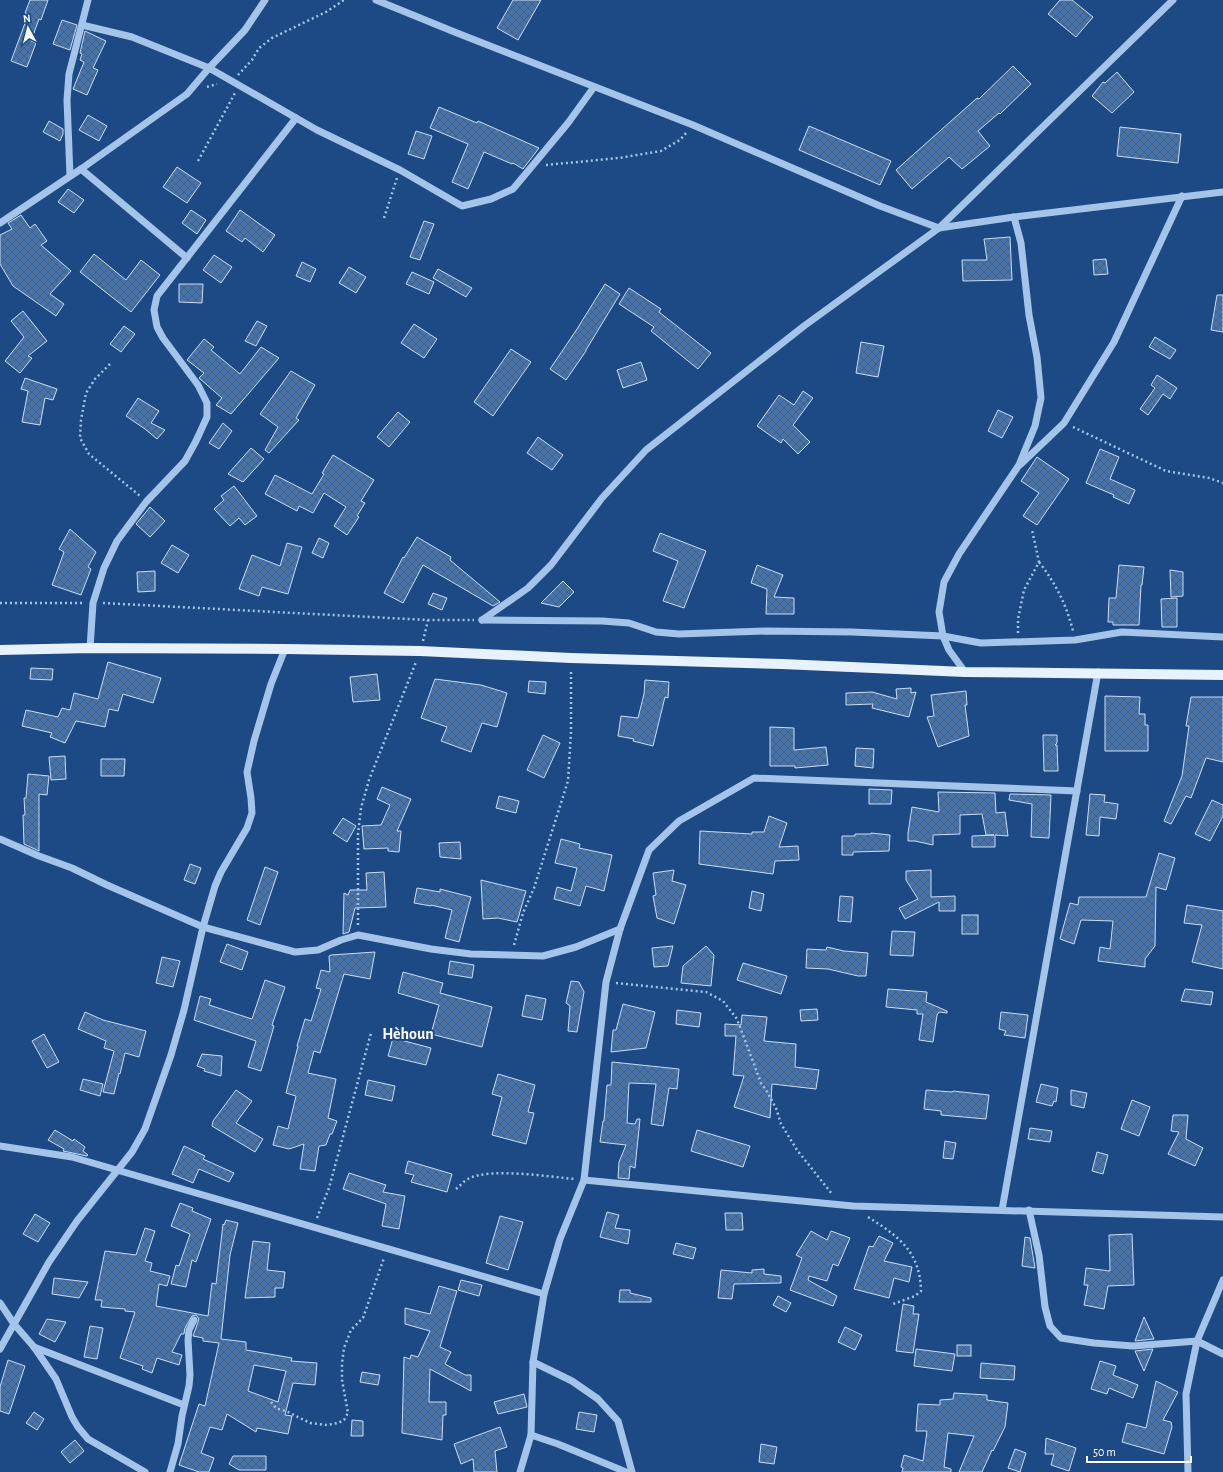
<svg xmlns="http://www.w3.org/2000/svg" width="1223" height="1472" viewBox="0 0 1223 1472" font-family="'Alegreya Sans',sans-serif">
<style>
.building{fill:url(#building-cross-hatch);stroke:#c9def8;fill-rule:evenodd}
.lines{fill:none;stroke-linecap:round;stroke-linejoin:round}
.path{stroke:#a4c4ea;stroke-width:2.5;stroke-dasharray:2 3;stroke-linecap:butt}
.minor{stroke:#a4c4ea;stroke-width:7}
.major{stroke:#e8f1fe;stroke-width:10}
.labels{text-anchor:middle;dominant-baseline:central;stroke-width:4;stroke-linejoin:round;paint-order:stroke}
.quarter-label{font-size:16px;font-weight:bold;fill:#fff;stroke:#1d4a84}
</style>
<defs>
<pattern id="building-cross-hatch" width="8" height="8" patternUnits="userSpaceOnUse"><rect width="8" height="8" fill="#4574ad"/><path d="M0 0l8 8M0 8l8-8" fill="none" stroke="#495e78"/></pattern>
</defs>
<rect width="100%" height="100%" fill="#1d4a84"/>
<g class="building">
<polygon points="30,0 48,0 41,20 39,19 31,41 36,43 27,67 11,61 28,15 25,13"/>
<polygon points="513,0 541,0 518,40 497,28"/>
<polygon points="1060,0 1072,0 1093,17 1076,37 1048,14"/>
<polygon points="62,20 77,25 70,50 53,44"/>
<polygon points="85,31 106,41 93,68 98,70 87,95 73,89 84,62 80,60 82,54 80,53"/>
<polygon points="1013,66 1031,84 1000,114 999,113 978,131 990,146 962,169 949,157 912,189 896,170 977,98 979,99"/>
<polygon points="1117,72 1134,92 1112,113 1092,96 1103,82 1105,83"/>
<polygon points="439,107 477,123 478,121 539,148 523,169 513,163 512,164 484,152 468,189 452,182 468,144 430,128"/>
<polygon points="88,115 107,126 99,141 79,130"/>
<polygon points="49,121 63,129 63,134 60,141 43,132"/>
<polygon points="809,126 891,161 880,185 799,150"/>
<polygon points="1120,127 1181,134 1178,163 1117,156"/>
<polygon points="416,131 432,136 424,159 408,154"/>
<polygon points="177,167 201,183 187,203 163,187"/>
<polygon points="68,189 84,200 74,213 58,202"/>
<polygon points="191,210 206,220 197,234 182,223"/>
<polygon points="240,210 275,235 263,252 245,238 242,242 226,231"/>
<polygon points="21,215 30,228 35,224 47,241 41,245 71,271 50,294 64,304 56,316 13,286 0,264 0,235 12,229 8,223"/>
<polygon points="424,221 434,224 420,260 410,257"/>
<polygon points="1010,237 1012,280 963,281 962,260 987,260 984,239"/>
<polygon points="94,254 126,280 141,260 160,275 131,312 80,272"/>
<polygon points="214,255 232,267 221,283 203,270"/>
<polygon points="1106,259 1108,274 1094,275 1093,260"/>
<polygon points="302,262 316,269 310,282 296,276"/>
<polygon points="349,267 366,277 356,293 339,283"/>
<polygon points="438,269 472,288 466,297 433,278"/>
<polygon points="412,272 434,282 429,294 406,284"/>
<polygon points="179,284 203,284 202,303 179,302"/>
<polygon points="605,284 620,294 586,350 586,351 566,380 550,369 577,329"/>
<polygon points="629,288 661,309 659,312 711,353 698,369 651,331 654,327 619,304"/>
<polygon points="1217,295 1223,295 1223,332 1211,330"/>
<polygon points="23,311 47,341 28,356 32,358 20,373 5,361 24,337 11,321"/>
<polygon points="257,321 267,326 256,346 245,341"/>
<polygon points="414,324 437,339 424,358 401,343"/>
<polygon points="124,326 135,334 121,352 110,344"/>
<polygon points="1155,337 1176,350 1170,359 1149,347"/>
<polygon points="204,339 214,347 211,350 240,374 261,347 279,358 231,414 216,405 222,398 199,378 204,373 187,360"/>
<polygon points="861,342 884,346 878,377 856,373"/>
<polygon points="511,349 531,362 493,416 474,402"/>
<polygon points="641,362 647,380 623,388 617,370"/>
<polygon points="291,371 315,385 296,418 299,420 269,453 265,450 278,427 260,414"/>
<polygon points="1157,375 1177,388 1170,399 1163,394 1148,415 1140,409 1155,388 1151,385"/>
<polygon points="25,378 57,389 53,400 45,398 40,425 22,422 28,391 21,389"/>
<polygon points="803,391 813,398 793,425 810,442 798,454 783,439 781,443 757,426 779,395 794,405"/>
<polygon points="138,398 159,411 151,423 165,430 157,439 145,429 126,416"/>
<polygon points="998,410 1013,417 1002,438 988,431"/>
<polygon points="398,412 410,422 389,447 377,437"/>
<polygon points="223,423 232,431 219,449 209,443"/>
<polygon points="538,437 563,455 552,470 527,453"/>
<polygon points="251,448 264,459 243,482 228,474"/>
<polygon points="1100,449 1119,457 1110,479 1135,490 1129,504 1113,497 1114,495 1086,483"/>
<polygon points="333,455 374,480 361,501 365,503 357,516 359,517 347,535 334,526 346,507 324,493 313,513 299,506 297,511 265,494 275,475 312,494 324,474 322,473"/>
<polygon points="1037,457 1069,479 1037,525 1023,516 1039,493 1021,481"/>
<polygon points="234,486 257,516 245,525 239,518 230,526 214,509 224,500 221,496"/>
<polygon points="150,507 165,521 150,537 136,524"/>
<polygon points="70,529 96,552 88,567 91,569 81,595 52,585 64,552 59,549"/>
<polygon points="660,533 706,551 684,608 663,601 678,561 653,551"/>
<polygon points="417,537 451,557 450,560 500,602 493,606 423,565 403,603 384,593 403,557 404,558"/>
<polygon points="319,538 329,543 323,558 312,553"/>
<polygon points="287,543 302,547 288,594 262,587 259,596 239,589 252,555 280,566"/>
<polygon points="172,545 189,555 178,573 161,563"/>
<polygon points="757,565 783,575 774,597 794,598 794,614 766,614 767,589 751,583"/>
<polygon points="1119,565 1144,567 1142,585 1141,585 1139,625 1113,625 1113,622 1108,622 1109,598 1116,598"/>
<polygon points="1170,570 1183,572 1183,596 1171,597"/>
<polygon points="155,571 155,591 138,592 137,572"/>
<polygon points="563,581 574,592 559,607 541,603"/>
<polygon points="433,593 447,598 442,610 428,604"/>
<polygon points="1177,598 1177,627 1162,627 1161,599"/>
<polygon points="108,662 161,678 153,703 123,694 118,711 109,709 105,727 76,721 65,743 50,737 52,733 22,726 26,710 58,717 62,708 70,710 74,693 98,699"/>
<polygon points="31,668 53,669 52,680 30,679"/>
<polygon points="377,674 380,700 353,702 350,677"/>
<polygon points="435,679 481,685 507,693 497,727 482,723 471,752 441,741 447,727 421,718"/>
<polygon points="645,680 669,682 668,698 665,697 653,746 633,741 634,739 618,736 621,716 638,718 644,694"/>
<polygon points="529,681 546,682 545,694 528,692"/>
<polygon points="911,688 911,693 916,692 909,717 872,708 873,704 846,705 846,693 872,692 897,699 896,689"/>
<polygon points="966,691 967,705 965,705 969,736 938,747 927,717 934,716 931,695"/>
<polygon points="1105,696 1140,697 1139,714 1145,714 1145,725 1148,725 1148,751 1105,751"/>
<polygon points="1191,697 1223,697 1223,762 1206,758 1191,798 1186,796 1171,824 1164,821 1182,776 1189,726 1186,726"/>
<polygon points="770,727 794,728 794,750 826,747 828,765 795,768 795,766 770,766"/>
<polygon points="543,735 560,743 544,778 527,770"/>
<polygon points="1043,735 1057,735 1057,743 1055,745 1057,745 1058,771 1044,771"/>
<polygon points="856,748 874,749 873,768 855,766"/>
<polygon points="65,756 66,779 51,780 49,757"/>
<polygon points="101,759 125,759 124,776 101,776"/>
<polygon points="28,774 49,776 47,795 39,794 39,851 24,844 23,815 25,815 24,798 26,798"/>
<polygon points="382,787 411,799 397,831 401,831 399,852 388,851 388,848 364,849 362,826 381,825 390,805 377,799"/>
<polygon points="869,789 892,790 891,804 869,804"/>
<polygon points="938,792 995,793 996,813 1005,812 1008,836 995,835 995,847 972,847 972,836 994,835 986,835 982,814 960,815 960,834 933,835 933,845 915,841 908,841 908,833 912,807 939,812"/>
<polygon points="1010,794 1051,795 1049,838 1031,837 1032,804 1009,800"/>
<polygon points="1090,794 1105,795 1104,802 1118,804 1116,819 1100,817 1099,836 1086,835"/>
<polygon points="499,796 519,801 516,813 496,808"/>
<polygon points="1212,800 1223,805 1223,816 1210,841 1195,834"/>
<polygon points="769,816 787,823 779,847 798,846 799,860 775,861 773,874 699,864 700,831 752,834 752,832 764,832"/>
<polygon points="343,818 356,826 347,842 333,833"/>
<polygon points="871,833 890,835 889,851 853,852 853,855 842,855 842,836 855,836 855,834 871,834"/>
<polygon points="561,839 580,844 579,848 612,855 604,891 586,886 580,906 554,899 557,887 571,891 577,868 555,863"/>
<polygon points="460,842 461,859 440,857 439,843"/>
<polygon points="1159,853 1175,858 1166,890 1156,887 1155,946 1145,959 1145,967 1098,961 1100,947 1110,949 1113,921 1081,920 1074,944 1060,939 1070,903 1078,905 1079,897 1146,897"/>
<polygon points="190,864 201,868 195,884 184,880"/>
<polygon points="265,867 278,872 260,925 247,920"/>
<polygon points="674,870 672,881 686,885 674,924 657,918 653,896 656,895 653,873"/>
<polygon points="931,870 931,897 955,896 955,911 939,911 939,902 905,919 899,908 918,899 906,880 906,871"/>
<polygon points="384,872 386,907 355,908 349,932 343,934 344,893 348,895 350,890 367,890 366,873"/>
<polygon points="481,880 526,891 517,922 498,918 483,919"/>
<polygon points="417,888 440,892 440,889 471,897 459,942 445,938 452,910 431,905 431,906 414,903"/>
<polygon points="752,891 764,894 761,911 749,908"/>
<polygon points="840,896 853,897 851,922 838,921"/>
<polygon points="1187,905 1223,911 1223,969 1192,962 1202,925 1184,923"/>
<rect x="962" y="915" width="16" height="19"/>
<polygon points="892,931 915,932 913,956 890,955"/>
<polygon points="227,944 248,952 242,970 220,962"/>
<polygon points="673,946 668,966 654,967 652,948"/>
<polygon points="706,946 714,955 711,986 681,983 683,966"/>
<polygon points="827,947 844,951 868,953 866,976 858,976 828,969 806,968 807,949 826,950"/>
<polygon points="375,952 370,979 344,974 320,1053 314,1051 308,1073 336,1079 328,1118 337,1121 332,1134 330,1134 326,1145 319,1146 315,1171 300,1169 304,1144 289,1149 273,1145 278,1126 288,1129 296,1096 286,1093 298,1046 297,1046 305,1019 311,1021 321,989 316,988 321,970 330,972 329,956 331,955"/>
<polygon points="162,957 180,961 173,987 156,983"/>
<polygon points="450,961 474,965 472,978 448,974"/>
<polygon points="743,963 787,976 781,994 737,980"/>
<polygon points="403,972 443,983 440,993 492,1007 482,1047 431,1034 439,1005 398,993"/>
<polygon points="265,980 285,987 272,1025 274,1026 261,1071 248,1067 256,1041 194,1020 200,996 211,999 209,1005 252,1019"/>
<polygon points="571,981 579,982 584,992 577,1032 568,1031 570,1006 566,1003"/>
<polygon points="888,989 927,992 926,1002 947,1011 947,1013 939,1012 937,1015 933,1042 919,1040 923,1014 917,1014 917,1010 886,1007"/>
<polygon points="1185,989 1213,992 1211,1005 1181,1001"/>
<polygon points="526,995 546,999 542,1020 522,1016"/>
<polygon points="623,1004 655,1012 646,1048 611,1052 613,1030 616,1030"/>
<polygon points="817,1009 818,1020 801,1021 800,1010"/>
<polygon points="677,1010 701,1013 699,1027 676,1024"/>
<polygon points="85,1012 103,1020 146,1031 139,1057 125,1053 120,1074 119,1073 114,1094 103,1092 114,1051 104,1048 106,1041 78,1029"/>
<polygon points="1001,1012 1028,1015 1025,1038 1004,1035 1006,1031 999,1029"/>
<polygon points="742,1015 767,1017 764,1041 796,1044 795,1067 819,1070 816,1089 772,1084 770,1118 734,1107 744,1076 733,1075 736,1036 725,1036 725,1024 741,1025"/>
<polygon points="44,1034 59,1062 47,1068 32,1041"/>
<polygon points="393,1038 431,1048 426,1065 388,1056"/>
<polygon points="202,1054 222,1056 221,1076 204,1071 205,1069 197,1066"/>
<polygon points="612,1062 679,1069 677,1089 669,1088 663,1126 651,1124 656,1084 629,1083 627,1123 635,1124 637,1119 640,1119 635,1168 630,1166 629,1179 618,1178 619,1162 626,1145 600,1142 603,1121 604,1121 607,1085 611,1085"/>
<polygon points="498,1074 535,1085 528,1112 534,1113 526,1144 492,1135 502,1097 492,1094"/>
<polygon points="83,1079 103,1084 100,1096 80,1090"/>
<polygon points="368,1080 395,1086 392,1101 365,1095"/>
<polygon points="1041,1084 1058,1088 1056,1102 1054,1101 1052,1106 1036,1102"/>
<polygon points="236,1090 252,1101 236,1123 263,1139 255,1152 212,1126 213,1121"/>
<polygon points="926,1090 952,1092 953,1091 989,1095 986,1119 941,1115 941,1111 924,1109"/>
<polygon points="1071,1090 1087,1093 1084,1108 1071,1105"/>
<polygon points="1132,1100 1150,1107 1139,1136 1121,1129"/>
<polygon points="1173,1115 1188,1115 1186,1139 1203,1148 1195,1166 1168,1154 1179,1132 1171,1131"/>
<polygon points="1030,1128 1052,1131 1050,1142 1028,1139"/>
<polygon points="55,1130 73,1141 74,1139 85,1147 83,1151 88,1155 87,1156 63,1151 64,1149 48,1140"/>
<polygon points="697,1130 750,1146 743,1167 691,1151"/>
<polygon points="945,1141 956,1143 953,1159 943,1158"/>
<polygon points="184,1146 205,1156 203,1159 234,1173 229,1182 199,1169 193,1183 172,1174"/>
<polygon points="1097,1152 1108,1155 1103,1174 1092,1171"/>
<polygon points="408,1161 452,1174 447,1192 411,1182 414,1175 405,1173"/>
<polygon points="349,1173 386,1185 383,1192 405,1196 399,1229 382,1226 386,1204 343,1189"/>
<polygon points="180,1203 193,1208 192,1211 211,1219 196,1262 192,1260 186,1287 171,1284 176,1265 179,1266 190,1234 171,1226"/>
<polygon points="607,1212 619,1215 615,1228 630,1230 628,1244 600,1237"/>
<polygon points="725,1213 742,1213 743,1230 726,1230"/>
<polygon points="35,1214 50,1223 38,1242 23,1234"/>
<polygon points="500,1216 523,1222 508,1270 486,1263"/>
<path d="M226,1220l12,3 -8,32 -9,84 25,3v8l46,8 -1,3 26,2 -2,22 -22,-2 -8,32 7,1 -4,18 -31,-6 -1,4 -29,-18 -5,16 -12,-3 -9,26 13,5 -5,14h-10l-20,-7 20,-61 6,2 14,-63 -16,-2v-3l-10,-2 6,-17 -3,-4 -4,1 -7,12 -1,6h-3l-9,18 10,3 -3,10 -22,-7 -5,15 -10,-4 1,-3 -23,-8 15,-46 -10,-1v-2l-24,-2 1,-7h-7l10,-49 31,4 9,-27 10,3 -10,30 7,2 -2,8 20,5 -3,10 -8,-2 -3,22 52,10 4,-33 4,1 7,-60 1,1zM254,1365l32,6 -8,31 -30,-11z"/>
<polygon points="811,1231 827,1240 831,1231 850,1238 838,1266 833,1264 827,1281 809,1276 808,1280 837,1296 833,1306 790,1290 802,1258 796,1255"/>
<polygon points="1132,1234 1134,1285 1108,1286 1104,1309 1084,1305 1088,1285 1084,1285 1086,1268 1110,1271 1109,1235"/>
<polygon points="879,1236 893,1243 884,1261 912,1267 909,1282 894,1278 889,1298 854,1289 869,1246 873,1247"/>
<polygon points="1025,1237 1030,1238 1035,1268 1022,1266"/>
<polygon points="253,1241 270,1243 267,1270 285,1272 283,1288 275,1288 275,1297 245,1298"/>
<polygon points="676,1243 696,1248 693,1259 673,1254"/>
<polygon points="764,1269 764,1274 781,1276 781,1283 734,1284 732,1299 718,1298 721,1270 752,1273 752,1270"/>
<polygon points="54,1278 88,1282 79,1298 52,1294"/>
<polygon points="461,1280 482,1285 479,1296 458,1290"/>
<polygon points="439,1286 457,1291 440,1347 451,1352 445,1364 465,1375 471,1375 471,1391 430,1369 429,1402 446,1402 446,1415 443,1415 442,1440 402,1433 404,1357 410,1359 411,1355 418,1357 430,1331 405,1324 405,1308 430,1314"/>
<polygon points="620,1290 630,1290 630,1293 651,1298 651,1302 619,1302"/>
<polygon points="778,1296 791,1303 786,1312 773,1305"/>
<polygon points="903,1304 914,1306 913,1314 919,1314 913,1353 896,1351"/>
<polygon points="1144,1317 1154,1339 1135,1341"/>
<polygon points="47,1319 66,1322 55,1342 39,1334"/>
<polygon points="90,1326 103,1328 97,1359 84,1357"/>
<polygon points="845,1327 862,1335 855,1350 838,1342"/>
<rect x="957" y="1345" width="14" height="11"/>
<polygon points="916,1349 955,1354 952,1371 914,1366"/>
<polygon points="1153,1349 1144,1371 1135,1351"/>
<polygon points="8,1360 25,1366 9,1414 0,1411 0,1387"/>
<polygon points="1100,1361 1116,1366 1113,1375 1138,1385 1133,1398 1109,1388 1107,1394 1091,1389"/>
<polygon points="981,1363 1015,1366 1014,1380 980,1378"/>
<polygon points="362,1372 380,1375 378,1385 360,1382"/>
<polygon points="1156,1381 1178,1392 1163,1420 1171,1422 1172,1427 1164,1454 1122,1442 1127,1423 1146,1428"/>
<polygon points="954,1393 987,1395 987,1400 1008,1403 1005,1427 993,1451 992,1450 982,1472 959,1472 974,1436 948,1433 944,1467 951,1469 951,1472 902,1472 903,1468 901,1467 904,1455 923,1461 927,1431 916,1431 918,1404 940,1405 940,1400 953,1399"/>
<polygon points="524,1394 527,1407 498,1414 494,1402"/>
<polygon points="34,1412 44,1419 37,1430 26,1423"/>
<polygon points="579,1412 597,1415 594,1432 576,1429"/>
<polygon points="352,1420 363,1421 363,1436 351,1436"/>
<polygon points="500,1427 507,1447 495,1451 497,1472 474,1472 473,1459 461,1464 454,1444"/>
<polygon points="1046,1438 1076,1448 1069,1471 1051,1465 1054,1454 1045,1454"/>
<polygon points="75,1440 84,1451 70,1463 61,1452"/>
<polygon points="761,1444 777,1447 774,1464 759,1462"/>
<polygon points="1015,1449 1026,1453 1020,1472 1008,1468"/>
<polygon points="233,1456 266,1456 266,1470 239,1470 229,1464"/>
</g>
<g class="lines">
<g class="path">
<polyline points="238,75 252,60 259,48 272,38 326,12 344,0"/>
<polyline points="207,87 217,84"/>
<polyline points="198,161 235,93"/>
<polyline points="546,165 619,158 661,151 680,140 687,132"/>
<polyline points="384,218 397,178"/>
<polyline points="110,364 95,379 86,393 81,420 80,438 89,454 140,496"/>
<polyline points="1073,427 1166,471 1209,478 1223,483"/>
<path d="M1039,562c17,22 27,42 34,69"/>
<polyline points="0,603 84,603"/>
<polyline points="103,603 428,620 474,620"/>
<polyline points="1018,633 1018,619 1024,590 1039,562 1032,530"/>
<polyline points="423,641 428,620"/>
<polyline points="358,925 358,834 361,808 369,780 416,662"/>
<polyline points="514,945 523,913 534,888 568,781 571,732 571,669"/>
<polyline points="616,983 706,992 723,1001 737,1019 761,1083 766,1090 776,1108 781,1124 797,1150 832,1194"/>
<path d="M456,1189c4,-3 8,-8 12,-10 21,-12 82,-2 107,0"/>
<path d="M868,1217c30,19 52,34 53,74l-6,5 -22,8"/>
<polyline points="317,1218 329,1188 371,1033"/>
<polyline points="271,1402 276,1408 288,1412 310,1423 327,1425 338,1423 344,1420 348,1413 342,1380 342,1363 344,1348 351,1330 363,1318 384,1258"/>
</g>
<g class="minor">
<polyline points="376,0 457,33 693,125 880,206 939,228 1014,217 1223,192"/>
<polyline points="82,25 132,37 209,68 317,130 400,170 462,206 491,199 513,189 568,123 594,87"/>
<polyline points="81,169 187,258"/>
<polyline points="70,176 67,100 69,74 88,0"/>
<polyline points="0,223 81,169 187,94 209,68 245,30 265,0"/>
<polyline points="1021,464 1064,423 1114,342 1182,196"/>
<polyline points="482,620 528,588 551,565 602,498 646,450 804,326 939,228 1173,0"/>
<polyline points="482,620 602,621 629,623 656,632 679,634 766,631 852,632 943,636 981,643 1075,640 1122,632 1223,637"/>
<polyline points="90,648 93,603 104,568 117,541 146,502 185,461 196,441 207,417 207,403 198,385 163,338 157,327 154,310 157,296 296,118"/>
<polyline points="965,672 949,650 943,636 939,612 944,582 959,554 1019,465 1035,426 1041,398 1037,357 1029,315 1021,243 1014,217"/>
<polyline points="0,839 39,856 72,868 107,885 203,927 295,952 318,950 341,940 358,935 431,949 471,954 543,956 576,947 620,929"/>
<polyline points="0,1146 72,1157 544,1294"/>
<polyline points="584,1180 853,1206 1223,1217"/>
<polyline points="1002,1210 1098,672"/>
<polyline points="1029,1210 1039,1255 1045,1307 1050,1326 1061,1338 1094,1343 1133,1346 1197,1341 1223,1354"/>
<polyline points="0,1303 14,1324 34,1347 56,1379 72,1417 78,1427 88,1439 145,1472"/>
<polyline points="34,1347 184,1405"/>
<polyline points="0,1349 49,1262 77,1221 132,1152 145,1129 171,1055 184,1010 203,927 215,886 221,872 247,828 252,813 251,798 247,772 254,741 271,684 285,649"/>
<polyline points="533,1362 572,1381 598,1399 618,1421 632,1472"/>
<polyline points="531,1435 558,1444 626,1472"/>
<polyline points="170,1472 178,1444 182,1416 189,1386 190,1375 188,1340 189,1330 194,1320"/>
<polyline points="520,1472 531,1435 533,1362 544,1294 560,1239 584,1180 606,982 620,929 649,850 679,821 754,778 1077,791"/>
<polyline points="1188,1472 1186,1394 1197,1341 1223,1280"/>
</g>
<polyline class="major" points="0,650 90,648 285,649 420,651 571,658 782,664 965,672 1223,675"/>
</g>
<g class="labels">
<g class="quarter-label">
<text x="408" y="1034">Hèhoun</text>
</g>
</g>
<g transform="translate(28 28) rotate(353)" stroke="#1d4a84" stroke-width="3" paint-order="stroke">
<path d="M0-3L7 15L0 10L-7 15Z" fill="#ffffff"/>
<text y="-6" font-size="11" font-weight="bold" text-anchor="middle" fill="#ffffff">N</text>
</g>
<path d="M1087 1456v6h104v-6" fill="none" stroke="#ffffff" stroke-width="2"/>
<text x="1093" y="1456" font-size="12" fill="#ffffff" stroke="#1d4a84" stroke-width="3" paint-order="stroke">50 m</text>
</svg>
